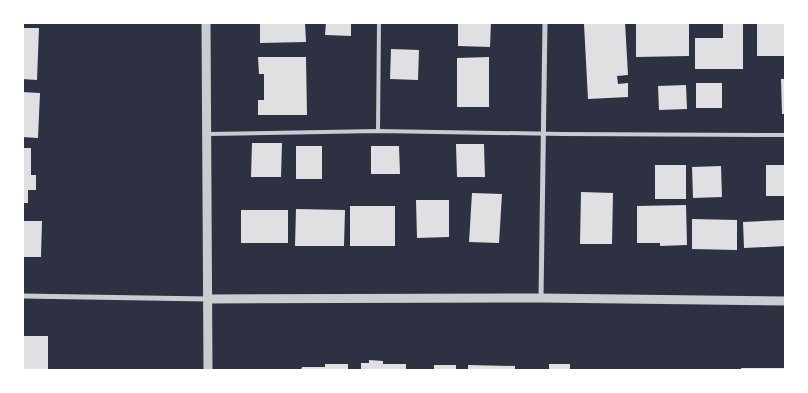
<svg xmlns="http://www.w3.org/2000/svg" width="808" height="393" viewBox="0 0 808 393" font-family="'IBM Plex Serif',serif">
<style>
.building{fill:#e0e0e3}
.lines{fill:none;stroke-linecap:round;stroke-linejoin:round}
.service{stroke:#caccd0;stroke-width:4}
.minor{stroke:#caccd0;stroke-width:5}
.tertiary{stroke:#caccd0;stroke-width:9}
</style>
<rect width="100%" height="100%" fill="#2d3142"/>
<g class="building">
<polygon points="260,22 305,22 306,42 260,43"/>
<polygon points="326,22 351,22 351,36 325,35"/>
<polygon points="458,22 491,22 490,47 458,46"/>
<polygon points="625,22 628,75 617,76 618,84 628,83 628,97 588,99 584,24"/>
<polygon points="636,22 689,22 689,56 636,57"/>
<polygon points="723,22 743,22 743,69 695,69 695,38 723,38"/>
<rect x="757" y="22" width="29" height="34"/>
<polygon points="22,28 39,28 37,80 22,79"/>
<polygon points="391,49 419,50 418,80 390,79"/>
<polygon points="258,57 306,57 307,115 258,115 258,100 264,100 264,74 259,74"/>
<polygon points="489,57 489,107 457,107 457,58"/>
<polygon points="781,79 786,79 786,114 782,114"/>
<rect x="696" y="83" width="26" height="25"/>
<polygon points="686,85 687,109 659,110 658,86"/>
<polygon points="22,92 40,93 38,138 22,137"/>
<polygon points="252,143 282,143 281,177 251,177"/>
<polygon points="456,144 484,144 485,177 457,177"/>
<rect x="296" y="146" width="26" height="33"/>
<polygon points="371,146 399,146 400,174 371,174"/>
<polygon points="22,148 31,148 31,175 36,175 36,190 28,190 28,203 22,203"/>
<rect x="655" y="165" width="31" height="34"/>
<rect x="766" y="165" width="20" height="31"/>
<polygon points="721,166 722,197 693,198 692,167"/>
<polygon points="581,192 613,193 612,244 580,244"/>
<polygon points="472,193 502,194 499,243 469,242"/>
<polygon points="416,200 449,200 449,237 417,238"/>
<polygon points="686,205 687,245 660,246 660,243 637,243 637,206"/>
<rect x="350" y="206" width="45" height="40"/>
<polygon points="296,209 345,210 344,246 295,246"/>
<rect x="241" y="210" width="47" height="33"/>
<polygon points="692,219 737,220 737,250 692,249"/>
<polygon points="786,220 786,246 744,248 743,222"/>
<polygon points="22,221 42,221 41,257 22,257"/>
<rect x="22" y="336" width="26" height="34"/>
<polygon points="369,360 383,361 383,364 406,364 406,370 361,370 361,363 369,363"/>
<polygon points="325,364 348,364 348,370 301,370 302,367 325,367"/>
<rect x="549" y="364" width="21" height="6"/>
<polygon points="434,365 456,365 456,370 427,370 427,369 434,369"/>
<polygon points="468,365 515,366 515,370 468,370"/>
<rect x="741" y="368" width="43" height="2"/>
</g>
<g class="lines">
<g class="service">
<polyline points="378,131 379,22"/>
<polyline points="208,134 378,131 563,134 786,135"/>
</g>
<g class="minor">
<polyline points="22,296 208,299"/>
<polyline points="541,298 545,22"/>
</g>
<g class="tertiary">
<polyline points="206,22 208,370"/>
<polyline points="208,299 541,298 786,301"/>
</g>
</g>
<rect width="808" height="393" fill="none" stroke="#ffffff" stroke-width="48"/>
</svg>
